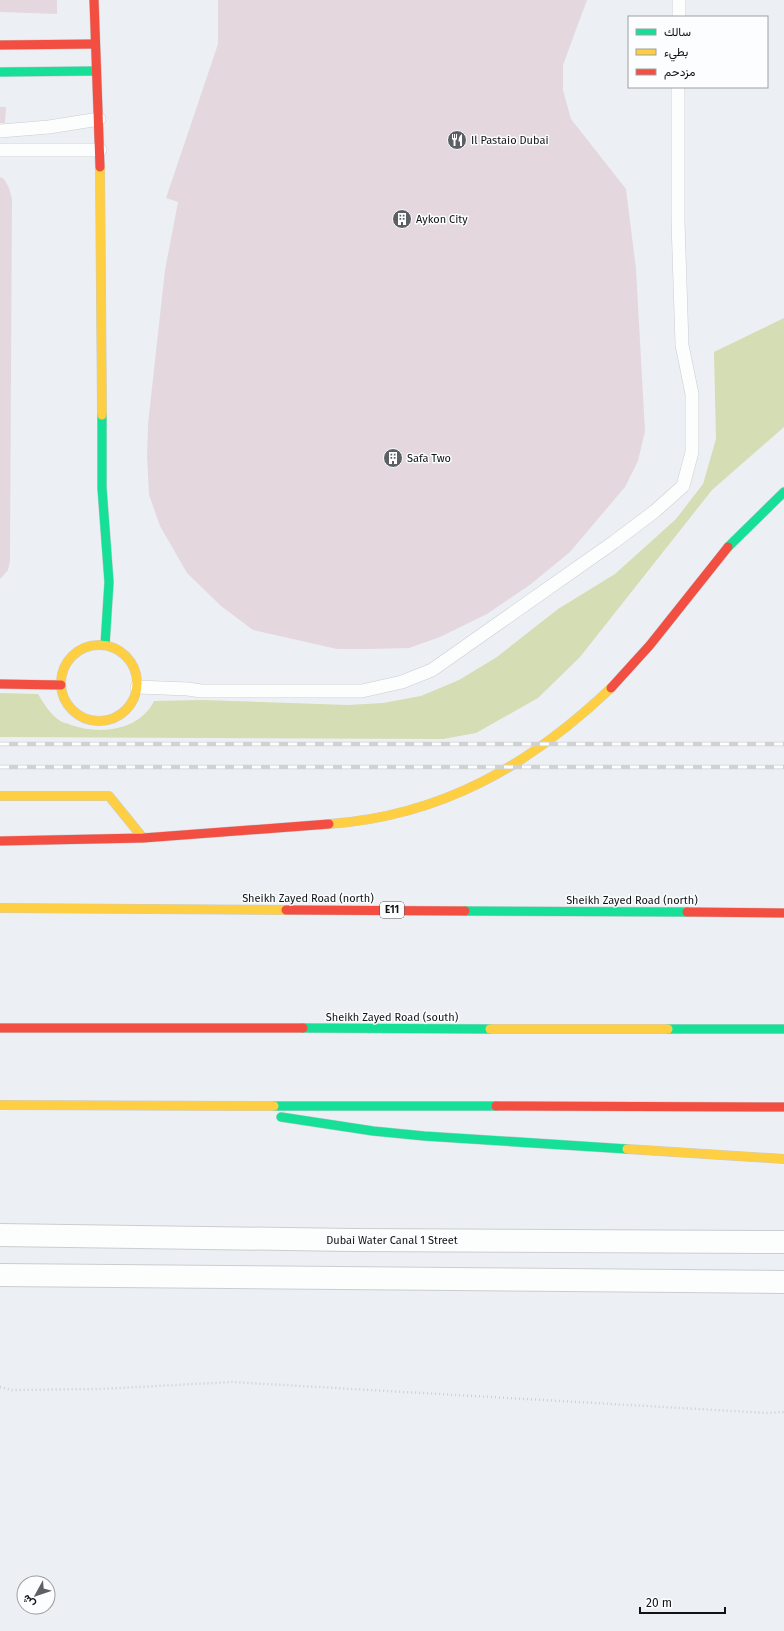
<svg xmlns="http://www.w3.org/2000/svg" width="784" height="1631" viewBox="0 0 784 1631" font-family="'Fira Sans',Vazirmatn,sans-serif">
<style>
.green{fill:#d4ddb4}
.building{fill:#e4d8de}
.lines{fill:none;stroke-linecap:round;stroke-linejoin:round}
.lane-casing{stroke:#cbcdd0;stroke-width:14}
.street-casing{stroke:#cbcdd0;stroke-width:24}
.fast-casing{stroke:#cbcdd0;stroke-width:10}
.slow-casing{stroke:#cbcdd0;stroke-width:10}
.jam-casing{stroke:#cbcdd0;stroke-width:10}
.path{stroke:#cecfd0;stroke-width:2.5;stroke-dasharray:1 3;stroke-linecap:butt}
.lane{stroke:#fcfdfd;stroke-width:13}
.street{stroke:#fcfdfd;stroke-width:22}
.fast{stroke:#16e098;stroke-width:9}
.slow{stroke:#ffcf43;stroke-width:9}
.jam{stroke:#f24e42;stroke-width:9}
.rail-casing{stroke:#d0d1d3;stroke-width:4.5}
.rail{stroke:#fbfdfe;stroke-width:3;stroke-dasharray:9;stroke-linecap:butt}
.labels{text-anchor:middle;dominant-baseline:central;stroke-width:3;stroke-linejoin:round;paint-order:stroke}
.shield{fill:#fbfdfe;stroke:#56595b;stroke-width:1}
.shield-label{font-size:10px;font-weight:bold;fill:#101315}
.poi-label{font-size:11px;fill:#101315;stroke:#fbfdfe;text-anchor:start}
.street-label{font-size:11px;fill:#101315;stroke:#fbfdfe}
</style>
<rect width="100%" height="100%" fill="#ecf0f4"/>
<path class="green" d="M784,318v109l-72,63 -132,167 -42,41 -62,35 -33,6 -443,-2v-44l38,1c6,10 12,20 21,26 3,3 8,3 12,5 29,10 68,6 83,-24l48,-1 146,5 35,-2 38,-7 38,-16 38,-23 61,-48 57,-35 61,-55 27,-35 13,-45 -2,-87z"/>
<g class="building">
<polygon points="0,0 57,0 57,14 0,12"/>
<polygon points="218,0 587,0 563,65 563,90 571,119 626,189 636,269 645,431 638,461 625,487 570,552 531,584 487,614 440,637 409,648 370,649 337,649 253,630 221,606 187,573 160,526 149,495 147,456 148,424 165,270 178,202 166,198 218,44"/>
<polygon points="0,107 6,107 5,123 0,123"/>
<polygon points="0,177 4,179 9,188 12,199 10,561 8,570 0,579"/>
</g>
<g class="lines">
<g class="lane-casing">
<g id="lane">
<polyline points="679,17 679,0"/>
<polyline points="0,131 49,127 99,119"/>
<polyline points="0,150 100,150"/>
<polyline points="137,687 188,689 201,691 362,691 402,682 432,670 614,542 655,511 683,486 692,452 692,394 682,345 678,221 678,87"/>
</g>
</g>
<g class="street-casing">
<g id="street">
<polyline points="0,1235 352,1240 784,1242"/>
<polyline points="0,1275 784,1282"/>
</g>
</g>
<g class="fast-casing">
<g id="fast">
<polyline points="0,72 96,71"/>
<polyline points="102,415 102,488 109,582 105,645"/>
<polyline points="728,547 784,492"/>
<polyline points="465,911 687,912"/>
<polyline points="303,1028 490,1029"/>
<polyline points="668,1029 784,1029"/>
<polyline points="274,1106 496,1106"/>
<polyline points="281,1117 373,1131 424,1136 627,1149"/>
</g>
</g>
<g class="slow-casing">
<g id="slow">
<polyline points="100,167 102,415"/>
<circle cx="99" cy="683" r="38"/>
<polyline points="0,796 109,796 143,838"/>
<path d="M329,824c113,-8 201,-59 282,-136"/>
<polyline points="0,908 286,910"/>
<polyline points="490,1029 668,1029"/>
<polyline points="0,1105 274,1106"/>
<polyline points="627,1149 784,1159"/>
</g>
</g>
<g class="jam-casing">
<g id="jam">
<polyline points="94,0 100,167"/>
<polyline points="0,45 95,44"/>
<polyline points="0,684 61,685"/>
<polyline points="611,688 650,645 728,547"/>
<polyline points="0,841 143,838 329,824"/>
<polyline points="286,910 465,911"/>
<polyline points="687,912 784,913"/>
<polyline points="0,1028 303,1028"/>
<polyline points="496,1106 784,1107"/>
</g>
</g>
<polyline class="path" points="0,1387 12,1390 100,1389 232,1382 767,1413 784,1412"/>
<use href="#lane" class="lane"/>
<use href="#street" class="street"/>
<use href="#fast" class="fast"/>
<use href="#slow" class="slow"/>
<use href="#jam" class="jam"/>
<g class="rail-casing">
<g id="rail">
<polyline points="0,744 784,744"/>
<polyline points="0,767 784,767"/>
</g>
</g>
<use href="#rail" class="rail"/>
</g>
<defs>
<g id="restaurant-disc" transform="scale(1)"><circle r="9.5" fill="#5d6063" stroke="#fbfdfe"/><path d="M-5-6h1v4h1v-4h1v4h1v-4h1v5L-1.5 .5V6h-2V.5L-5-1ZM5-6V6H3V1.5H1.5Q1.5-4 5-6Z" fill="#fff"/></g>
<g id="building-disc" transform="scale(1)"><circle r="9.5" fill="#5d6063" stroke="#fbfdfe"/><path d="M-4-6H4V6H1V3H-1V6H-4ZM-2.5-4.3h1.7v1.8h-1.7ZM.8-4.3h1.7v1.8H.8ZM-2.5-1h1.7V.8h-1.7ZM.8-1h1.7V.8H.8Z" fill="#fff"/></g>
</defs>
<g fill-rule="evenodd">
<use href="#restaurant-disc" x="457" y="140"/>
<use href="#building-disc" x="402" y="219"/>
<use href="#building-disc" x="393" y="458"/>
</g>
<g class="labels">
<rect class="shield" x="380" y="902" width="24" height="16" rx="3"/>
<g class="shield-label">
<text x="392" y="910">E11</text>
</g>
<g class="poi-label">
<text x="471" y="140">Il Pastaio Dubai</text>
<text x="416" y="219">Aykon City</text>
<text x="407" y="458">Safa Two</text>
</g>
<g class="street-label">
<text x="308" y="898">Sheikh Zayed Road (north)</text>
<text x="632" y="900">Sheikh Zayed Road (north)</text>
<text x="392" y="1017">Sheikh Zayed Road (south)</text>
<text x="392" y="1240">Dubai Water Canal 1 Street</text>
</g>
</g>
<rect x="628" y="16" width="140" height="72" fill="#fbfdfe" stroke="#9d9fa1"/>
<rect x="636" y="29" width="20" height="6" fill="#16e098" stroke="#9d9fa1"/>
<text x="664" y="36" font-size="12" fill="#101315">سالك</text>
<rect x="636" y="49" width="20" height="6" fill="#ffcf43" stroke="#9d9fa1"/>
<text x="664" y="56" font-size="12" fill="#101315">بطيء</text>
<rect x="636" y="69" width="20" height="6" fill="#f24e42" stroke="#9d9fa1"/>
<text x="664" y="76" font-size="12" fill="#101315">مزدحم</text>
<g transform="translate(36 1595) rotate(230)"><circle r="19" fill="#fbfdfe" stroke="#9d9fa1"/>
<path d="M0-3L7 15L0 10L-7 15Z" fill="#5d6063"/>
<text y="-6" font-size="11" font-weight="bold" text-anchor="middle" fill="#101315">ش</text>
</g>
<path d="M640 1607v6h85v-6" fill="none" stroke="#101315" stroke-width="2"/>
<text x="646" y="1607" font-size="12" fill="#101315" stroke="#fbfdfe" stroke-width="3" paint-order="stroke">20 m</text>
</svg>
